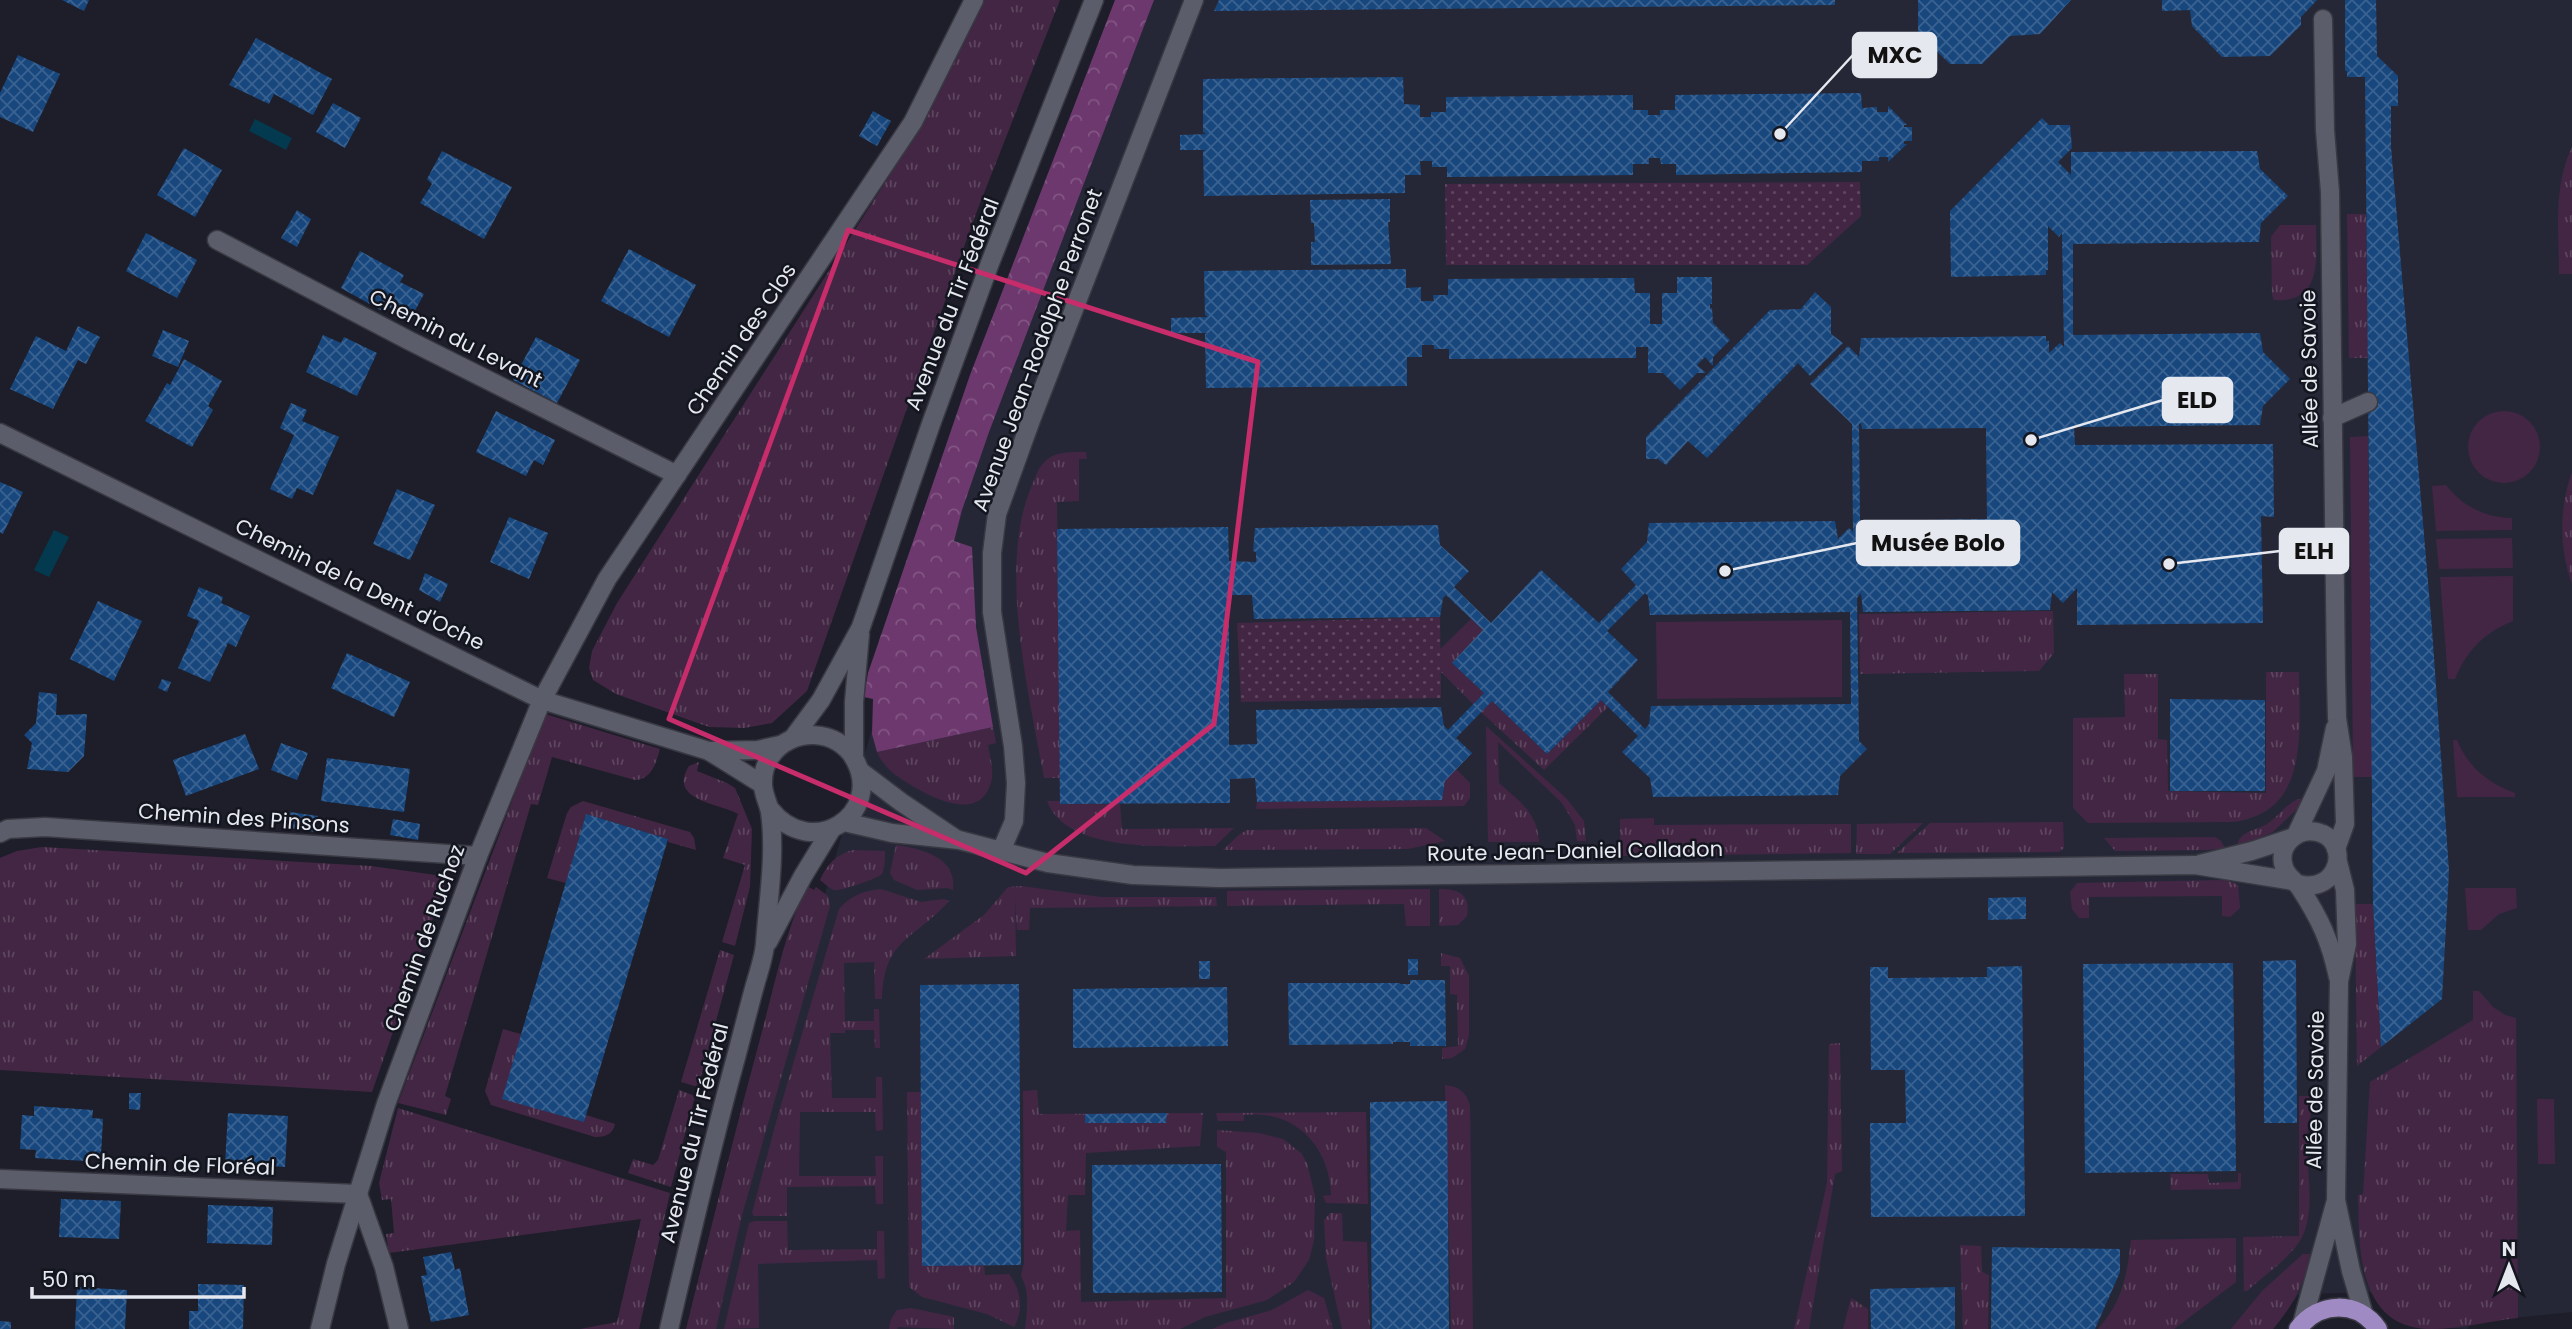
<svg xmlns="http://www.w3.org/2000/svg" width="2572" height="1329" viewBox="0 0 2572 1329" font-family="Poppins,sans-serif">
<style>
.built{fill:#252737}
.grass{fill:url(#grass-tufts)}
.forest{fill:url(#forest-crowns)}
.park{fill:url(#park-dots)}
.garden{fill:#432644}
.water{fill:#043a4f}
.building{fill:url(#building-cross-hatch);fill-rule:evenodd}
.lines{fill:none;stroke-linecap:round;stroke-linejoin:round}
.street-casing{stroke:#383942;stroke-width:21}
.secondary-casing{stroke:#383942;stroke-width:21}
.primary-casing{stroke:#383942;stroke-width:21}
.street{stroke:#5c5d6a;stroke-width:18}
.secondary{stroke:#5c5d6a;stroke-width:18}
.primary{stroke:#9f8ac3;stroke-width:18}
.marked{fill:none;stroke:#c62d6a;stroke-width:5;stroke-linejoin:round}
.labels{text-anchor:middle;dominant-baseline:central;stroke-width:5;stroke-linejoin:round;paint-order:stroke}
.street-label{font-size:21px;fill:#e6e8ef;stroke:#13151f}
.leader{fill:none;stroke:#e6e8ef;stroke-width:2.5}
.callout-dot{fill:#e6e8ef;stroke:#13151f;stroke-width:2.5}
.callout{fill:#e6e8ef;stroke:#e6e8ef;stroke-width:2.5}
.callout-label{font-size:23px;text-anchor:middle;font-weight:bold;fill:#111}
</style>
<defs>
<pattern id="grass-tufts" width="24" height="20" patternUnits="userSpaceOnUse" patternTransform="scale(1.75)"><rect width="24" height="20" fill="#432644"/><path d="M3 7l-1-3M5 7V3M7 7l1-3M15 17l-1-3M17 17v-4M19 17l1-3" fill="none" stroke="#5e465f"/></pattern>
<pattern id="forest-crowns" width="20" height="18" patternUnits="userSpaceOnUse" patternTransform="scale(1.75)"><rect width="20" height="18" fill="#6d386e"/><path d="M2 6a3 3 0 1 1 6 0M12 15a3 3 0 1 1 6 0" fill="none" stroke="#825583"/></pattern>
<pattern id="park-dots" width="8" height="8" patternUnits="userSpaceOnUse" patternTransform="scale(1.75)"><rect width="8" height="8" fill="#432644"/><path d="M2 2h.1M6 6h.1" fill="none" stroke="#5e465f" stroke-width="1.8" stroke-linecap="round"/></pattern>
<pattern id="building-cross-hatch" width="8" height="8" patternUnits="userSpaceOnUse" patternTransform="scale(1.75)"><rect width="8" height="8" fill="#18477e"/><path d="M0 0l8 8M0 8l8-8" fill="none" stroke="#3a6291"/></pattern>
</defs>
<rect width="100%" height="100%" fill="#1d1e29"/>
<polygon class="built" points="1122,0 2572,0 2572,1312 2472,1322 2467,1329 2431,1326 2380,1292 2299,1294 2273,1329 701,1329 930,525"/>
<g class="grass">
<polygon points="983,0 1060,0 975,216 807,691 772,723 744,728 709,727 616,694 593,680 589,668 592,651 617,603 890,175"/>
<path d="M2572,147v127h-13c0,-44 -6,-87 13,-127z"/>
<polygon points="2347,214 2366,214 2368,358 2349,358"/>
<path d="M2280,225h36c0,34 7,78 -42,75l-2,-5 -1,-58z"/>
<path d="M1086,452l1,7h-8v42l-22,1 3,276h-16c-15,-85 -47,-212 -12,-293 4,-10 8,-21 17,-27 11,-7 25,-6 37,-6z"/>
<path d="M2572,472v112c-13,-36 -13,-76 0,-112z"/>
<polygon points="2053,611 2054,653 2039,671 1860,674 1859,614"/>
<polygon points="1471,619 1483,630 1452,663 1484,693 1473,704 1429,660"/>
<path d="M2266,672h33c0,58 12,142 -68,150l-143,1 -15,-15v-90l52,-1 -1,-43h34v65l9,1 1,51 98,2z"/>
<polygon points="1601,700 1608,707 1544,770 1481,712 1492,701 1547,754"/>
<path d="M545,714l115,35c-4,14 -8,30 -25,31l-83,-23 -14,48 -7,-1 -86,292 6,3 -5,16 -48,-12z"/>
<path d="M1486,726l80,72 18,23 2,20h-9l-2,-16 -13,-22 -64,-61 1,41c20,18 39,30 40,59h-51z"/>
<path d="M993,727l3,16 -8,2c2,11 5,22 4,33 -8,43 -52,24 -76,10 -17,-10 -31,-18 -39,-36z"/>
<path d="M699,762l-2,9 30,12 8,5 17,41 -2,58 -15,59 -13,-4 23,-77 -22,-7 15,-44c-18,-11 -71,-13 -49,-48z"/>
<polygon points="1456,769 1470,783 1470,798 1464,806 1256,809 1257,802 1442,800 1445,781"/>
<path d="M2299,799l4,1 -1,4 -29,28 -36,15c1,-4 1,-7 4,-10 7,-7 18,-8 26,-13 11,-7 20,-21 32,-25z"/>
<polygon points="583,801 690,832 694,838 696,850 668,842 668,839 586,814 566,883 547,878 567,813 571,807"/>
<path d="M1047,801h13l1,3h59l2,25 112,-1 -19,18c-46,0 -148,8 -168,-45z"/>
<polygon points="1654,818 1654,825 1851,824 1851,853 1620,856 1620,819"/>
<polygon points="2063,822 2064,848 2059,852 1897,853 1930,823"/>
<polygon points="1923,823 1890,854 1856,854 1857,824"/>
<polygon points="1426,828 1445,841 1408,849 1223,850 1240,834 1247,830"/>
<polygon points="2215,837 2221,841 2225,848 2207,850 2115,851 2104,838"/>
<path d="M896,845c26,4 61,12 57,45l-6,-2 -30,2 -23,-10 -4,-7z"/>
<polygon points="42,847 371,866 443,876 445,883 372,1092 0,1070 0,858 17,851"/>
<path d="M853,850l32,1c0,7 0,17 -3,23 -3,4 -44,18 -48,16 -5,-2 -10,-7 -14,-10 7,-16 17,-26 33,-30z"/>
<polygon points="2227,880 2238,885 2240,908 2230,917 2222,916 2222,896 2089,897 2089,918 2079,918 2072,909 2070,892 2077,883"/>
<path d="M807,886l7,4 2,-3 12,9 2,10 -88,309 -26,114h-30c24,-97 48,-194 74,-290 14,-51 24,-105 47,-153z"/>
<polygon points="1021,886 1101,897 1216,897 1217,906 1030,908 1029,930 1017,930 1015,898 1016,956 924,959 984,915 1008,887"/>
<path d="M881,889l40,13 23,-3 5,2c-36,40 -65,37 -67,98h-7l-1,-37 -30,1 1,58h29v-12h5l1,39h-5l-1,-18h-29v3h-15l2,65h44v-21h6l1,53 -7,1 -1,-19h-75l-1,64h77l-1,-20h8v48h-7l-1,-18 -88,1v29h-33l-2,-3 26,-98 61,-206c12,-14 25,-18 42,-20z"/>
<polygon points="1430,889 1430,926 1406,926 1404,904 1227,906 1227,891"/>
<path d="M1439,889c19,0 32,5 28,27l-9,9 -19,1z"/>
<polygon points="2355,904 2373,904 2381,1047 2357,1066"/>
<polygon points="720,950 734,955 698,1087 681,1082"/>
<polygon points="1441,953 1460,958 1469,976 1469,1035 1465,1049 1452,1058 1445,1059 1442,1059 1442,1048 1458,1046 1457,995 1450,994 1450,966 1441,966"/>
<path d="M2473,991h6l14,16 12,8 11,3 2,300c-28,3 -58,11 -87,11 -74,0 -72,-82 -73,-134l5,-1 7,-112 103,-62z"/>
<path d="M503,1029l18,5 65,81 29,9c-2,10 -9,13 -20,13l-104,-32 -6,-14z"/>
<polygon points="1840,1043 1842,1171 1835,1174 1809,1329 1794,1329 1827,1183 1829,1044"/>
<path d="M1445,1085c14,1 22,8 25,21l3,223h-22z"/>
<polygon points="679,1090 695,1096 671,1187 628,1173 633,1159 653,1165 658,1160"/>
<path d="M1037,1090l2,24 164,-1 -3,33 -114,7 -1,42h-17l-2,36 14,-1 1,72 145,-4v-146l-9,-5v-17l42,3 24,6 18,14 6,10 8,33 -1,44 -5,20 -15,22 -27,18 -62,17 -25,12h-155c2,-18 5,-37 -4,-53l3,-13 -1,-172z"/>
<path d="M907,1092h14l63,173 1,10 24,-1c12,16 15,35 5,53l-27,-13 -65,-17 -13,-10z"/>
<path d="M2299,1096h16c-3,14 -8,29 -8,43 -1,31 9,70 -5,98 -9,19 -39,39 -55,54h-3l-1,-54 56,-1z"/>
<polygon points="398,1108 670,1193 639,1329 580,1329 617,1322 641,1219 389,1253 386,1234 394,1233 391,1199 382,1200 379,1183"/>
<path d="M1366,1112l2,92 -42,-1 -3,-7 8,-1c-1,-48 -36,-86 -87,-80v6h-26l-2,-8z"/>
<polygon points="2238,1173 2241,1173 2241,1187 2239,1189 2171,1190 2170,1174 2208,1174 2209,1183 2238,1182"/>
<polygon points="1330,1213 1342,1213 1343,1241 1367,1242 1370,1329 1342,1329 1326,1258 1324,1220"/>
<polygon points="755,1221 787,1221 788,1250 877,1249 877,1231 884,1231 885,1278 878,1279 877,1260 758,1264 759,1328 724,1329 749,1223"/>
<path d="M2236,1238v44l-62,47h-76c25,-28 29,-54 33,-89z"/>
<polygon points="1960,1245 1981,1246 1982,1272 1989,1275 1988,1329 1963,1329"/>
<path d="M2303,1254h7c-5,29 -18,53 -37,75h-42l31,-38z"/>
<polygon points="1308,1290 1324,1298 1333,1329 1212,1329 1226,1323 1272,1310"/>
<polygon points="1851,1298 1868,1309 1868,1329 1843,1329"/>
<polygon points="911,1308 954,1317 954,1329 898,1327 897,1329 889,1329 891,1319 897,1310"/>
</g>
<polygon class="forest" points="1115,0 1154,0 989,432 962,510 954,541 972,547 976,627 993,727 877,752 872,734 873,699 864,697 868,673 970,375"/>
<g class="park">
<polygon points="1860,182 1861,216 1807,265 1446,265 1445,184"/>
<polygon points="1440,617 1441,698 1241,702 1237,623"/>
</g>
<g class="garden">
<circle cx="2504" cy="447" r="36"/>
<polygon points="2368,436 2373,777 2353,777 2350,437"/>
<path d="M2446,485c16,21 40,33 66,33v12l-76,1 -4,-45z"/>
<polygon points="2512,538 2513,568 2439,569 2436,539"/>
<path d="M2513,576v45c-28,11 -47,30 -58,58h-7l-8,-102z"/>
<polygon points="1842,620 1842,697 1657,699 1656,622"/>
<path d="M2453,740h4c11,27 31,43 58,53v4h-58z"/>
<polygon points="2465,888 2516,888 2517,908 2499,914 2481,930 2468,930"/>
<polygon points="2537,1099 2554,1099 2555,1164 2538,1164"/>
</g>
<g class="water">
<polygon points="255,119 292,138 286,150 249,131"/>
<polygon points="54,530 69,537 49,577 34,570"/>
</g>
<g class="building">
<polygon points="62,0 89,0 84,11"/>
<polygon points="1219,0 1835,0 1835,5 1214,11"/>
<polygon points="1918,0 2071,0 2040,34 2010,36 1982,64 1950,64 1918,33"/>
<polygon points="2162,0 2317,0 2301,17 2301,25 2270,56 2222,57 2192,26 2190,10 2162,11"/>
<polygon points="2345,0 2376,0 2377,56 2398,76 2398,106 2391,106 2391,147 2432,629 2449,871 2442,999 2381,1047 2373,904 2365,77 2347,77 2347,71 2345,71"/>
<polygon points="256,38 332,79 313,115 274,94 269,104 229,85"/>
<polygon points="18,55 60,74 33,132 0,117 0,93"/>
<polygon points="1403,77 1404,104 1420,105 1420,117 1431,117 1431,112 1446,112 1446,97 1633,95 1633,110 1648,110 1648,115 1660,115 1660,110 1675,110 1675,95 1861,93 1862,108 1877,107 1877,112 1888,112 1888,106 1907,125 1904,125 1904,127 1912,127 1912,141 1904,141 1904,144 1907,144 1888,162 1888,157 1879,157 1879,161 1862,161 1862,172 1676,175 1676,164 1661,164 1660,158 1649,158 1649,164 1633,164 1633,175 1447,177 1447,167 1432,167 1432,161 1420,161 1421,175 1405,175 1405,193 1204,196 1203,151 1206,150 1180,150 1180,135 1206,134 1203,132 1203,79"/>
<polygon points="333,103 361,118 345,148 316,132"/>
<polygon points="873,111 891,121 877,146 859,136"/>
<path d="M2042,118l7,7h21l2,23 -14,14 13,13v-23l186,-1 3,18 28,27 -27,27 -2,19 -186,2v91l187,-2 3,19 27,27 -27,27 -3,19 -186,2 1,18 198,-1 1,73 -13,-1 2,107 -186,2v-37l-14,15 -11,-11 -2,18 -187,2 -2,-19 -4,5 2,143 8,8 -27,27 -2,19 -185,2 -3,-19 -28,-26 16,-16 -37,-36 -54,54 -55,-53 -36,37 16,15 -27,28 -3,19 -185,2 -2,-24 -25,1v24l-170,1 -3,-275 171,-2 1,34 27,1v-10l-3,-1 2,-23 183,-3 2,20 29,26 -15,16 37,36 50,-53 58,53 37,-38 -15,-16 26,-27 2,-19 186,-2 3,18 11,-11 4,4 -1,-108 -42,-40 38,-38 11,11 2,-19 185,-2v5h3v12l11,-10 4,4 -2,-114 -3,4 -11,-11v44h-2v5l-95,2 -1,-66zM1861,423l1,6 124,-1 1,91 -124,2v5l-3,1 -1,-103zM1645,593l3,3 2,19 200,-3 1,92 -200,2 -2,18 -4,5 -37,-37 30,-32 -31,-29zM1229,595h23l2,24 186,-2 3,-19 3,-3 37,35 -31,33 32,30 -36,37 -4,-4 -3,-19 -185,3 1,34 -28,1z"/>
<polygon points="184,148 222,170 195,217 157,195"/>
<polygon points="442,151 512,187 484,239 420,203 432,184 427,179"/>
<polygon points="1390,199 1390,222 1388,222 1391,264 1311,265 1311,242 1315,242 1314,223 1311,223 1310,200"/>
<polygon points="297,210 311,219 297,247 281,238"/>
<polygon points="146,233 197,260 177,298 126,271"/>
<polygon points="629,249 696,285 669,337 601,301"/>
<polygon points="360,251 404,275 400,282 424,294 411,318 388,307 384,312 341,288"/>
<polygon points="1406,269 1406,288 1421,287 1421,301 1434,301 1433,295 1448,295 1448,279 1634,278 1635,293 1650,293 1650,324 1662,324 1662,293 1677,293 1677,277 1712,277 1712,304 1710,304 1710,308 1712,308 1713,323 1730,340 1713,357 1713,366 1705,357 1697,365 1706,373 1697,373 1680,390 1663,373 1648,373 1648,347 1636,347 1636,358 1449,359 1449,349 1434,349 1434,345 1422,345 1422,357 1407,357 1407,386 1206,388 1205,334 1208,333 1171,333 1171,318 1208,317 1205,315 1204,271"/>
<polygon points="1815,292 1831,307 1831,334 1843,343 1810,376 1798,363 1707,458 1688,441 1666,465 1658,459 1646,459 1646,437 1770,310 1801,309"/>
<polygon points="78,326 100,337 86,364 78,360 53,409 10,389 36,336 66,351"/>
<polygon points="163,330 189,341 178,367 152,356"/>
<polygon points="323,335 341,343 344,337 377,353 357,396 306,372"/>
<polygon points="536,337 580,360 557,403 513,380"/>
<polygon points="184,359 222,381 208,406 213,410 192,447 145,421 167,383 170,385"/>
<polygon points="291,403 307,410 302,421 339,437 313,495 297,488 292,499 270,489 294,435 280,428"/>
<polygon points="496,411 555,440 543,465 534,460 526,476 476,452"/>
<polygon points="0,482 23,492 3,534 0,532"/>
<polygon points="397,489 435,505 410,560 373,544"/>
<polygon points="509,517 548,533 529,579 490,562"/>
<polygon points="425,573 448,584 440,602 419,590"/>
<polygon points="199,587 223,597 221,603 250,616 236,647 228,643 210,682 178,668 199,621 187,616"/>
<polygon points="98,601 142,621 114,681 70,659"/>
<polygon points="347,653 410,682 394,717 331,688"/>
<polygon points="162,679 171,682 167,692 158,688"/>
<polygon points="39,692 57,694 56,715 87,714 84,756 68,772 27,769 32,743 24,735 36,723"/>
<polygon points="2170,699 2265,700 2265,791 2170,791"/>
<polygon points="245,734 259,769 186,796 173,760"/>
<polygon points="281,743 308,753 297,780 271,770"/>
<polygon points="327,758 410,769 404,812 321,801"/>
<polygon points="290,812 318,816 315,832 288,828"/>
<polygon points="586,814 668,839 584,1122 502,1099"/>
<polygon points="393,819 420,824 418,840 390,835"/>
<polygon points="2026,897 2026,919 1988,920 1988,898"/>
<rect x="1408" y="959" width="10" height="16"/>
<polygon points="2296,960 2297,1123 2264,1123 2263,961"/>
<rect x="1199" y="961" width="11" height="18"/>
<polygon points="2233,963 2236,1171 2085,1173 2083,964"/>
<polygon points="2022,966 2025,1216 1871,1217 1870,1123 1906,1123 1905,1070 1871,1070 1870,967 1888,967 1888,978 1987,977 1987,967"/>
<polygon points="1410,980 1445,980 1446,1046 1410,1046 1410,1042 1393,1042 1393,1044 1289,1045 1288,983 1400,983 1400,984 1410,984"/>
<polygon points="1019,984 1021,1265 922,1266 920,985"/>
<polygon points="1227,987 1228,1046 1073,1048 1073,989"/>
<polygon points="129,1093 141,1093 140,1110 129,1109"/>
<polygon points="1447,1101 1449,1329 1372,1329 1370,1102"/>
<polygon points="34,1106 93,1110 92,1118 103,1119 101,1156 86,1155 85,1161 35,1158 36,1150 20,1149 22,1115 34,1116"/>
<polygon points="228,1113 288,1116 285,1167 225,1164"/>
<polygon points="1167,1113 1166,1123 1085,1123 1085,1114"/>
<polygon points="1221,1164 1222,1292 1093,1293 1092,1165"/>
<polygon points="61,1199 121,1201 119,1239 59,1237"/>
<polygon points="208,1205 273,1207 272,1245 207,1243"/>
<polygon points="1992,1247 2120,1249 2120,1272 2095,1329 1991,1329"/>
<polygon points="451,1252 455,1270 460,1268 469,1315 431,1322 421,1276 427,1275 423,1257"/>
<polygon points="198,1284 244,1285 243,1329 189,1329 189,1311 198,1311"/>
<polygon points="77,1287 127,1290 125,1329 75,1329"/>
<polygon points="1955,1287 1955,1329 1871,1329 1870,1289"/>
<polygon points="0,1321 11,1322 11,1329 0,1329"/>
</g>
<g class="lines">
<g class="street-casing">
<g id="street">
<polyline points="2323,19 2325,130 2330,192 2336,677 2337,718 2343,757 2345,824 2336,849"/>
<polyline points="217,240 410,341 677,475"/>
<polyline points="2332,418 2368,402"/>
<polyline points="0,433 542,700 709,751 762,784"/>
<polyline points="709,751 758,750 780,745"/>
<polyline points="860,771 901,802 956,839"/>
<polyline points="844,822 892,833 959,840 1048,863 1133,875 1220,878 2195,865 2293,881"/>
<polyline points="0,833 8,829 45,827 478,856"/>
<polyline points="2296,835 2326,771 2335,728"/>
<polyline points="1001,851 1014,821 1016,783 1013,746 992,612 992,553 997,514 1031,420 1194,0"/>
<polyline points="2338,862 2345,890 2347,944 2339,981 2336,1200 2351,1271 2364,1315"/>
<polyline points="2200,864 2252,851 2291,838"/>
<path d="M2298,884c42,11 54,-44 19,-52 -21,-5 -40,15 -33,35 3,10 11,13 16,21 20,31 30,52 38,89"/>
<polyline points="0,1179 358,1194 384,1267 399,1329"/>
<polyline points="2302,1324 2335,1204"/>
<polyline points="320,1329 336,1264 386,1104 478,856 542,700 607,579 913,122 974,0"/>
</g>
</g>
<g class="secondary-casing">
<g id="secondary">
<polyline points="793,738 821,700 861,627 931,424 990,263 1094,0"/>
<polyline points="854,758 854,702 860,634"/>
<polyline points="768,942 803,876 831,830"/>
<path d="M669,1329c20,-86 40,-172 63,-257 8,-29 15,-58 23,-87 4,-14 9,-28 10,-41 3,-43 11,-90 5,-132 -2,-11 -8,-19 -7,-31 0,-9 3,-18 8,-25 20,-29 67,-28 84,4 29,54 -43,102 -85,49"/>
</g>
</g>
<g class="primary-casing">
<path id="primary" d="M2298,1329c21,-28 60,-29 80,0"/>
</g>
<use href="#street" class="street"/>
<use href="#secondary" class="secondary"/>
<use href="#primary" class="primary"/>
</g>
<path class="marked" d="M848,230l410,132 -44,362 -188,149 -357,-154z"/>
<g class="labels">
<g class="street-label">
<text transform="translate(952 304) rotate(-69)">Avenue du Tir Fédéral</text>
<text transform="translate(456 338) rotate(27)">Chemin du Levant</text>
<text transform="translate(741 339) rotate(-56)">Chemin des Clos</text>
<text transform="translate(1037 350) rotate(-70)">Avenue Jean-Rodolphe Perronet</text>
<text transform="translate(2309 369) rotate(-91)">Allée de Savoie</text>
<text transform="translate(360 584) rotate(26)">Chemin de la Dent d'Oche</text>
<text transform="translate(244 818) rotate(4)">Chemin des Pinsons</text>
<text transform="translate(1575 851) rotate(-1)">Route Jean-Daniel Colladon</text>
<text transform="translate(424 938) rotate(-70)">Chemin de Ruchoz</text>
<text transform="translate(2315 1090) rotate(-89)">Allée de Savoie</text>
<text transform="translate(694 1133) rotate(-76)">Avenue du Tir Fédéral</text>
<text transform="translate(180 1164) rotate(2)">Chemin de Floréal</text>
</g>
</g>
<path class="leader" d="M1780 134L1853 55M2031 440L2163 400M1725 571L1857 543M2169 564L2280 551"/>
<g class="callout-dot">
<circle cx="1780" cy="134" r="7"/>
<circle cx="2031" cy="440" r="7"/>
<circle cx="1725" cy="571" r="7"/>
<circle cx="2169" cy="564" r="7"/>
</g>
<g class="callout">
<rect x="1853" y="33" width="83" height="44" rx="7"/>
<rect x="2163" y="378" width="69" height="44" rx="7"/>
<rect x="1857" y="521" width="162" height="44" rx="7"/>
<rect x="2280" y="529" width="68" height="44" rx="7"/>
</g>
<g class="callout-label">
<text x="1895" y="63">MXC</text>
<text x="2197" y="408">ELD</text>
<text x="1938" y="551">Musée Bolo</text>
<text x="2314" y="559">ELH</text>
</g>
<g transform="translate(2509 1266)" stroke="#13151f" stroke-width="5" paint-order="stroke">
<path d="M0-5L12 26L0 18L-12 26Z" fill="#e6e8ef"/>
<text y="-10" font-size="19" font-weight="bold" text-anchor="middle" fill="#e6e8ef">N</text>
</g>
<path d="M32 1287v10h212v-10" fill="none" stroke="#e6e8ef" stroke-width="3.5"/>
<text x="42" y="1287" font-size="21" fill="#e6e8ef" stroke="#13151f" stroke-width="5" paint-order="stroke">50 m</text>
</svg>
